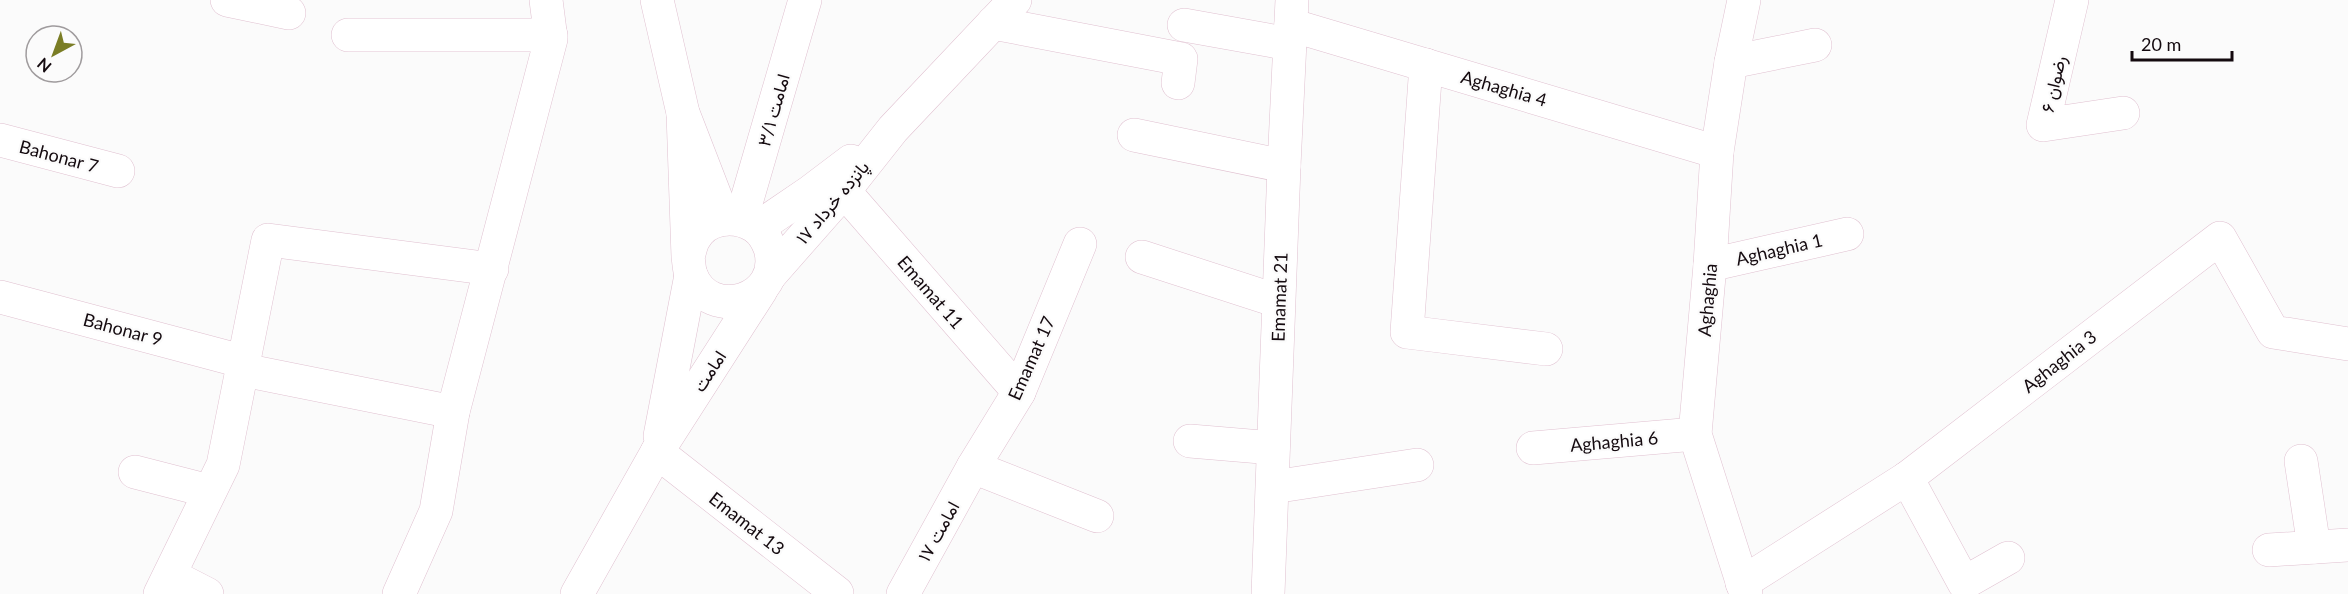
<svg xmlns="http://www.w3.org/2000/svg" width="2348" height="594" viewBox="0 0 2348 594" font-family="Lato,Vazirmatn,sans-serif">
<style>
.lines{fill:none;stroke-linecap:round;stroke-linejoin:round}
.minor-casing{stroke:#e0c0d0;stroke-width:34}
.minor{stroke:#fff;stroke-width:33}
.labels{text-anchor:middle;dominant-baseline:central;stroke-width:4.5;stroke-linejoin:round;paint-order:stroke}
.street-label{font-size:18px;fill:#140a0f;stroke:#fbfbfb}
</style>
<rect width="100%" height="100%" fill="#fbfbfb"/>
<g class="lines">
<g class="minor-casing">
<g id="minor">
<polyline points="227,0 289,13"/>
<polyline points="657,0 683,113 724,219"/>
<polyline points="1744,0 1731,62 1717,152 1710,265 1695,434 1746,594"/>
<polyline points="2072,0 2043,125 2123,113"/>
<polyline points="993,23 1181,59 1178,83"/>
<polyline points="1184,25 1290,44"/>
<polyline points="1291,25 1717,152"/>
<polyline points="348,35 551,35"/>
<polyline points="1731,62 1815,45"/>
<polyline points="1426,65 1407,332 1546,349"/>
<path d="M683,113l5,144c1,5 1,13 3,18 18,48 94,26 79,-27 -3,-8 -8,-17 -16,-22 -20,-12 -48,-9 -60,13 -3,5 -4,12 -6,18"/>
<polyline points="1134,135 1284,166"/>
<polyline points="0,140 118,171"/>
<polyline points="844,191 1019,392"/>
<polyline points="741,220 805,0"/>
<polyline points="757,228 810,192 851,161"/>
<polyline points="1142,257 1278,301"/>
<polyline points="1710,265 1847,234"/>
<polyline points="770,275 844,191 893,129 1015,0"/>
<polyline points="0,297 245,362"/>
<polyline points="243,370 453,412"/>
<polyline points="660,436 691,275"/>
<polyline points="1190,441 1273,448"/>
<polyline points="1533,448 1695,434"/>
<polyline points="657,452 837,593"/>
<polyline points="2301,461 2314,547"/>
<polyline points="973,467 1097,516"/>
<polyline points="135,472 209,491"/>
<polyline points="1907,478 1964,583 2008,558"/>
<polyline points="1273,487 1417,465"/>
<polyline points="2269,550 2348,545"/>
<polyline points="170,575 207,594"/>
<polyline points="1742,583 1907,478 2220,238 2273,332 2348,344"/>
<polyline points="160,594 223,465 268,240 492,269"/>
<polyline points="399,594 436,511 453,412 551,39 546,0"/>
<polyline points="577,594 657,452 761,290"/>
<polyline points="903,594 973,467 1019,392 1080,244"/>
<polyline points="1268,594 1284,166 1292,0"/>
</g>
</g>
<use href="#minor" class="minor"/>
</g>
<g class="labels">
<g class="street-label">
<text transform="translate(2053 84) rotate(-77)">رضوان ۶</text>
<text transform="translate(1504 88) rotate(16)">Aghaghia 4</text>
<text transform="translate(773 110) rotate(-74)">امامت ۳/۱</text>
<text transform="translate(59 156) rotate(15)">Bahonar 7</text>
<text transform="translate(832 202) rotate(-50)">پانزده خرداد ۱۷</text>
<text transform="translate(1779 249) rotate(-13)">Aghaghia 1</text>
<text transform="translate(931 292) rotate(49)">Emamat 11</text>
<text transform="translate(1279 297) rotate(-88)">Emamat 21</text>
<text transform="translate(1707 300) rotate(-85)">Aghaghia</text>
<text transform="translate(123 329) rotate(15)">Bahonar 9</text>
<text transform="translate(1031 358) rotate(-66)">Emamat 17</text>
<text transform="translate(2059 361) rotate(-38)">Aghaghia 3</text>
<text transform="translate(709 371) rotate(-57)">امامت</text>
<text transform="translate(1614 441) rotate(-5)">Aghaghia 6</text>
<text transform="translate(747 523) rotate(38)">Emamat 13</text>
<text transform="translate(938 531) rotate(-61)">امامت ۱۷</text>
</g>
</g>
<g transform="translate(54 54) rotate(221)"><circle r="28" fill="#fbfbfb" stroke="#9f9b9d" stroke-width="1.5"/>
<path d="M0-4.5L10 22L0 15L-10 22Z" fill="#7a7d25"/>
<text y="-9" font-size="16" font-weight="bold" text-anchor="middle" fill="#140a0f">N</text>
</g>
<path d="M2132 51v9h100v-9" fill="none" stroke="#140a0f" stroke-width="3"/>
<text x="2141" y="51" font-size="18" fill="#140a0f" stroke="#fbfbfb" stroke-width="4.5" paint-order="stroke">20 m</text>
</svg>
